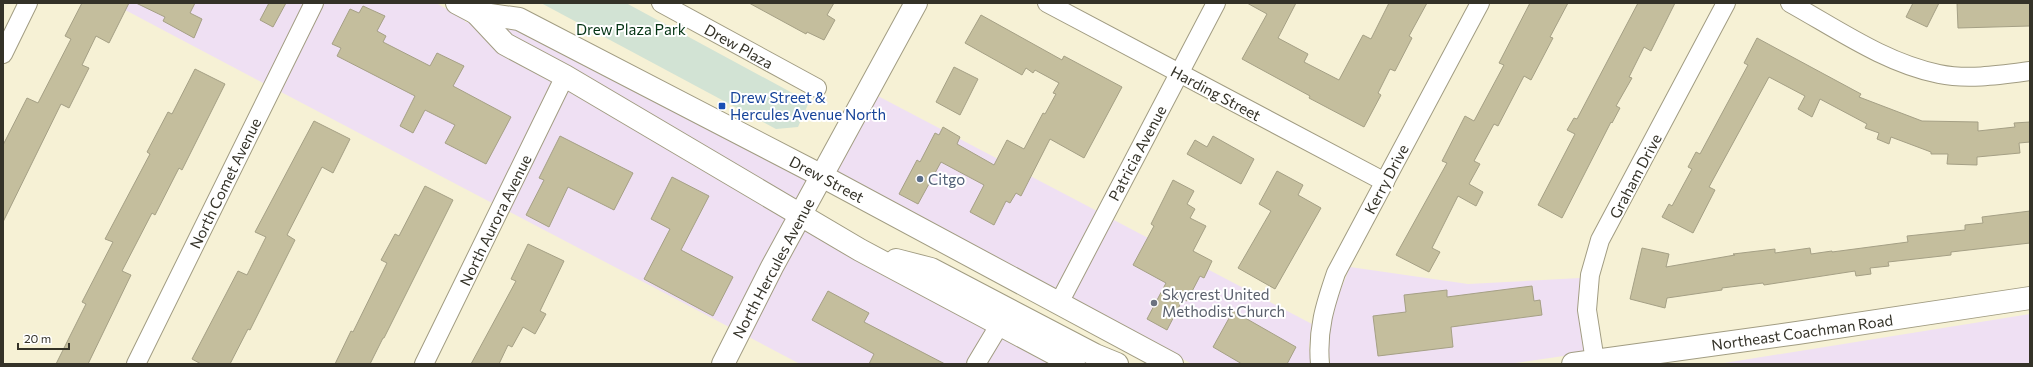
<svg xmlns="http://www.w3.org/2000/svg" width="2033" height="367" viewBox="0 0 2033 367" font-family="Commissioner,sans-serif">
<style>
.commercial{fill:#efe0f3}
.green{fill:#d2e3d4}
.building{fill:#c4be9d;stroke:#a5a085}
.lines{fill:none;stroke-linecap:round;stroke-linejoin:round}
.minor-casing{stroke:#a19c82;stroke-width:20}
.tertiary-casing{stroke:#a19c82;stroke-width:24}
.secondary-casing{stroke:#a19c82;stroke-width:24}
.minor{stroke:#fff;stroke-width:18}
.tertiary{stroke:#fff;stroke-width:22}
.secondary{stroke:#fff;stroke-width:22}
.transit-dot{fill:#1a4fb4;stroke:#fff;stroke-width:1.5}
.service-dot{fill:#5c6f8a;stroke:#fff;stroke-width:1.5}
.worship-dot{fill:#6b7280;stroke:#fff;stroke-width:1.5}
.labels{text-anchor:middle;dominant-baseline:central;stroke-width:4;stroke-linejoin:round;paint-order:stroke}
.park-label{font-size:15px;fill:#033313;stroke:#fff}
.street-label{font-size:15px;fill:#343228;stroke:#fff}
.transit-label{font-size:15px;fill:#164399;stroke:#fff;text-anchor:start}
.service-label{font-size:15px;fill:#4e5e75;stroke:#fff;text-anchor:start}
.worship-label{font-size:15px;fill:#5b616d;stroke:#fff;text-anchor:start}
</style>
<rect width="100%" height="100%" fill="#f6f1d5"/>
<g class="commercial">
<polygon points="112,3 305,3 265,84"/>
<polygon points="324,3 436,3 465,19 465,22 471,22 553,81 492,203 281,92"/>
<polygon points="502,27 516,29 809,180 797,202 511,36"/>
<polygon points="568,89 788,219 731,328 508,211"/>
<polygon points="876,95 1097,211 1055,290 834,171"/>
<polygon points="1112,219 1312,324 1309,346 1311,364 1192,364 1159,346 1159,344 1151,342 1071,298"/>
<polygon points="803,228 850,255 849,257 857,259 987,329 966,364 800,364 747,336"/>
<polygon points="1350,267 1468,284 1580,278 1578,310 1584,353 1508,364 1330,364 1328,343 1332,311"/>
<polygon points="2030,314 2030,364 1718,364"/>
<polygon points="1002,337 1054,364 986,364"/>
</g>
<polygon class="green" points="541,3 626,3 809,102 798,127 776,129"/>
<g class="building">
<polygon points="82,3 129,3 109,43 96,36 82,65 89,68 69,108 61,104 3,222 3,145 27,98 38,103 71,39 65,36"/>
<polygon points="136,3 195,3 190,13 202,19 194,38 163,21 165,17"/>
<polygon points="269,3 286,3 273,27 260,20"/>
<polygon points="749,3 834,3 827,15 835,20 824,40 807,32 806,34"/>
<polygon points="1247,3 1296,3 1278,38 1308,54 1304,62 1339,80 1363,35 1371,39 1389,3 1427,3 1409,36 1412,38 1395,71 1390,69 1378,93 1381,95 1364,127 1309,98 1310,96 1242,59 1267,14"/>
<polygon points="1530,3 1568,3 1550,37 1553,38 1531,80 1524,76 1498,126 1494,124 1474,161 1480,164 1469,184 1483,192 1476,206 1458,196 1432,248 1440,252 1429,272 1396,255 1447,163 1442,161 1465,116 1474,121 1504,65 1499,63"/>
<polygon points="1638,3 1675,3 1651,51 1644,47 1629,77 1632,78 1616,106 1620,108 1612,123 1611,122 1562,218 1538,205 1575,134 1567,130 1574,118 1577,119"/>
<polygon points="1913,3 1939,3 1927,27 1906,17"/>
<polygon points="1957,3 2030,3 2030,26 1958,28"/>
<polygon points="363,6 385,16 377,31 386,36 383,42 430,66 437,53 464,66 453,86 511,117 486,164 445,143 455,125 425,110 413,133 400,126 415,96 337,56 341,48 332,44 350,9 359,13"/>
<polygon points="981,15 1062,60 1064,56 1122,87 1084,158 1050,139 1021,196 1016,193 1010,203 1006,201 994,225 970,212 984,185 941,162 918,204 899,194 917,160 920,162 935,133 939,135 943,127 960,137 957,144 994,165 1007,140 1024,149 1043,113 1045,114 1056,94 1053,93 1059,83 1035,70 1033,73 1026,68 1022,75 965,43"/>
<polygon points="1757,38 1861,94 1859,97 1922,121 1978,122 1978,131 2015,127 2014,123 2030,122 2030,142 2019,143 2020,153 1977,157 1977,165 1947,164 1948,154 1931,154 1931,152 1891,137 1889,144 1877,139 1879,133 1865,128 1867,124 1820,99 1812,117 1798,109 1805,96 1769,77 1709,187 1715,190 1693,233 1662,217 1669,204 1672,206 1692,169 1688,167 1696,152 1700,154 1748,65 1744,63"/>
<polygon points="954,67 978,79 960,115 936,102"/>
<polygon points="195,69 225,84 182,170 179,168 155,215 152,213 122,271 131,275 88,364 56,364 86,304 82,302 113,242 105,239 150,154 147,152 168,112 172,114"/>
<polygon points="314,121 350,139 333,173 322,167 287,235 295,240 250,330 248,329 230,364 201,364 192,359 238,271 247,275 266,237 255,232"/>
<polygon points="560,136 633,173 614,210 568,187 549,227 526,215 544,180 539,178"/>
<polygon points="1213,136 1254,159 1241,184 1187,154 1195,140 1207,147"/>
<polygon points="1277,171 1303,185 1298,195 1321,208 1275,289 1238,268 1271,211 1259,204"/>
<polygon points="672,177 709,196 681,250 733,277 713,316 644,279 670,229 651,219"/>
<polygon points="1173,180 1194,191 1187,204 1195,209 1190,218 1206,226 1193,251 1212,261 1204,278 1200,276 1187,301 1183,299 1167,330 1147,319 1166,283 1133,265 1154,226 1151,224"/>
<polygon points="425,186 453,200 384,338 383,338 370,364 335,364 351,331 353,332 387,263 381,260 395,234 399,236"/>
<polygon points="2030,211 2030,243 1951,252 1951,255 1888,262 1889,266 1870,268 1871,274 1856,276 1855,271 1764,285 1763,283 1722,288 1722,290 1667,298 1665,308 1630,299 1642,248 1669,254 1666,267 1735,255 1733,254 1775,249 1775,253 1810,248 1811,254 1832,251 1832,252 1908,242 1907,236 1965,230 1965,225 1983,223 1982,217"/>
<polygon points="528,244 564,261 540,311 546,314 535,334 523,327 512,347 508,345 499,364 471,364 516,281 511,279"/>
<polygon points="1532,286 1534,301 1540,300 1542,315 1451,327 1453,347 1378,356 1373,316 1406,312 1404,295 1447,290 1447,297"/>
<polygon points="828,291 869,313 864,322 945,364 869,364 874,354 812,320"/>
<polygon points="1233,311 1296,347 1287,364 1242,364 1213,347"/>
</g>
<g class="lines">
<g class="minor-casing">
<g id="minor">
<polyline points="661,3 817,88"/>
<polyline points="1047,3 1385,182"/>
<path d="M1790,3c47,26 95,60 149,71 29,6 61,1 91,-3"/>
<polyline points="3,54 28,3"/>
<polyline points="1059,303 1216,3"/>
<polyline points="1595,361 1587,310 1590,275 1600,240 1726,3"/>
<polyline points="136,364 314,3"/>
<polyline points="424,364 565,76"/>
<polyline points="976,364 1000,324"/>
<path d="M1320,364c-3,-34 5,-59 16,-91l144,-270"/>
</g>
</g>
<g class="tertiary-casing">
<polyline id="tertiary" points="723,364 772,267 916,3"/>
</g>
<g class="secondary-casing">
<g id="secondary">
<polyline points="457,3 476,13 505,44 565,76 860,250 1074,364"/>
<polyline points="476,13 519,19 822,176 1172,364"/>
<polyline points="896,260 931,269 1095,355 1117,364"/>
<polyline points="1573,364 1797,333 2030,298"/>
</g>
</g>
<use href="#minor" class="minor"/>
<use href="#tertiary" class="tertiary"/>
<use href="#secondary" class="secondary"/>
</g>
<rect class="transit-dot" x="718" y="102" width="8" height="8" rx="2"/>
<circle class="service-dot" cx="920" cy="179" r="4"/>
<circle class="worship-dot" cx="1154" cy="303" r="4"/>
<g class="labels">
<g class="park-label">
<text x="631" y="29">Drew Plaza Park</text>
</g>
<g class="street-label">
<text transform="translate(739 46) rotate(29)">Drew Plaza</text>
<text transform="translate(1216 93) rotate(28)">Harding Street</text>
<text transform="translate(1137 153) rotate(-62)">Patricia Avenue</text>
<text transform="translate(1635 176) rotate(-62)">Graham Drive</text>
<text transform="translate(827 179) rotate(28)">Drew Street</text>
<text transform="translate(1386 179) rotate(-62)">Kerry Drive</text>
<text transform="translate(225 183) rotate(-64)">North Comet Avenue</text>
<text transform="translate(495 220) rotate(-64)">North Aurora Avenue</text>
<text transform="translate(773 268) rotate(-62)">North Hercules Avenue</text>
<text transform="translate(1802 332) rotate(-8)">Northeast Coachman Road</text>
</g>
<g class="transit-label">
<text x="730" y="97">Drew Street &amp;<tspan x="730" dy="17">Hercules Avenue North</tspan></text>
</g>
<g class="service-label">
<text x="928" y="179">Citgo</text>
</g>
<g class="worship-label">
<text x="1162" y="294">Skycrest United<tspan x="1162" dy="17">Methodist Church</tspan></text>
</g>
</g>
<rect width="2033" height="367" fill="none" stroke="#343228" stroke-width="8"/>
<path d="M18 343v6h51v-6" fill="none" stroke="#343228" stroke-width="2"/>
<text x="24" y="343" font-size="12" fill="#343228" stroke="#ffffff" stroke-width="3" paint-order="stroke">20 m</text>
</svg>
